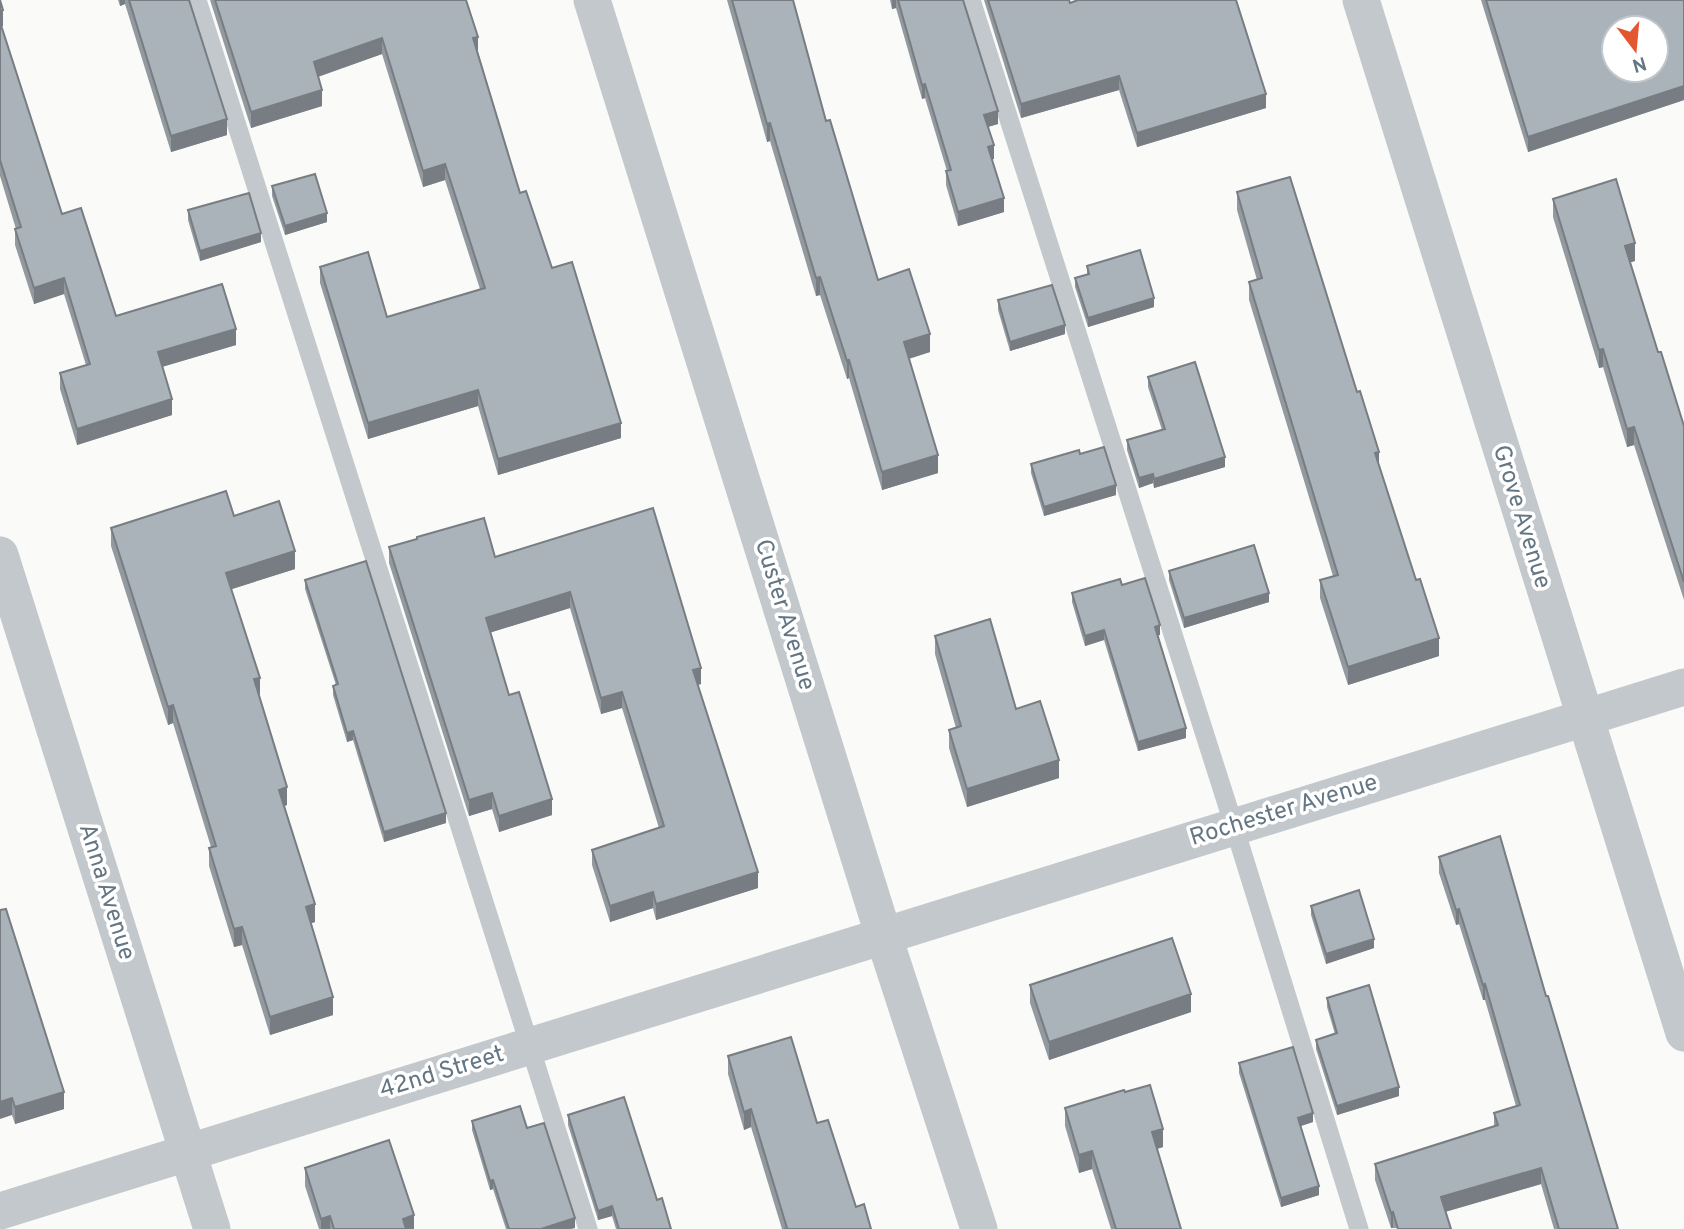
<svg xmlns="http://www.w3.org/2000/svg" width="1684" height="1229" viewBox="0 0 1684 1229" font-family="Overpass,sans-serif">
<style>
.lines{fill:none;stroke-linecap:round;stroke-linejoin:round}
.service{stroke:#c3c8cc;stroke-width:19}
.minor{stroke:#c3c8cc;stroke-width:37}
.wall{fill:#929a9f}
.shaded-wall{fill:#777d82}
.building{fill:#aab3b9;stroke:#777d82;stroke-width:2;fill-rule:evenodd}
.labels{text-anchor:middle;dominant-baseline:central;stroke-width:7;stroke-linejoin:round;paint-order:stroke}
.street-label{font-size:24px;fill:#657683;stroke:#fff}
</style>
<rect width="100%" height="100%" fill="#fafaf8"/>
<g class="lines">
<g class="service">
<polyline points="197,0 588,1229"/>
<polyline points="971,0 1234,826 1359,1229"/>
</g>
<g class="minor">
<polyline points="592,0 884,937 979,1229"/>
<polyline points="1361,0 1684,1033"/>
<polyline points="0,555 212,1229"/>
<polyline points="0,1211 1684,687"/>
</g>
</g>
<g class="wall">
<polygon points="0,0 3,26 1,26 62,214 116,316 236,345 162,367 172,415 77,445 60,389 60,373 86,365 64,294 34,304 15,245 15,229 16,229 0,176"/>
<polygon points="118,0 189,0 227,135 171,152 125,4 120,6"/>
<polygon points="210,0 466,0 478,52 520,193 621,438 498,475 478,406 368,439 320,283 320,267 387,317 480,289 445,180 423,187 382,54 318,77 322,106 251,128"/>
<polygon points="727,0 793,0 826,121 878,280 930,352 909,359 938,473 882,490 849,378 847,379 820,295 816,296 770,141 767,142"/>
<polygon points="890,0 963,0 998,124 988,127 994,159 992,159 1004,212 958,226 946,185 946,171 947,171 925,98 922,99 896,8 892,9"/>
<polygon points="984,0 1069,0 1070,3 1266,108 1137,147 1119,90 1021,118"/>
<polygon points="1481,0 1684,0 1684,100 1528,152"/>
<polygon points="272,186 327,222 285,235 272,196"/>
<polygon points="1237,192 1379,465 1439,656 1348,685 1320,598 1320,580 1333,576 1249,300 1249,282 1257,280 1237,210"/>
<polygon points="1553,199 1635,261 1630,262 1658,352 1684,426 1684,600 1634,445 1627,447 1603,367 1599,368 1553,217"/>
<polygon points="188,210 261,242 200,261 188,220"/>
<polygon points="1087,266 1154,307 1088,327 1075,287 1075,278 1087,275"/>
<polygon points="998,300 1065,334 1010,351 998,310"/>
<polygon points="1148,377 1225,467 1154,488 1153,483 1139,488 1127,450 1127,440 1162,430 1148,387"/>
<polygon points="1031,464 1116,495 1044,516 1031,473"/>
<polygon points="653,508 701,684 698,685 758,888 656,920 653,908 610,922 592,865 592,850 659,828 622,708 601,714 570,608 491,632 509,695 552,815 499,832 492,809 469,816 389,563 389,547 495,557"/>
<polygon points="234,516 295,569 231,589 287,805 284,806 315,922 311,923 333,1015 270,1035 242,945 234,947 209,866 209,848 211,847 173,723 168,725 111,546 111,528"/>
<polygon points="1169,571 1269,602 1184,628 1169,580"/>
<polygon points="305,580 446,823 384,842 353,740 347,742 333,695 333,686 336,685 305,589"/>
<polygon points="1122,585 1160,635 1158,635 1186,738 1138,751 1104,640 1085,646 1072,602 1072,593"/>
<polygon points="935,636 1016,709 1059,778 967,807 949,748 949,730 956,728 935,654"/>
<polygon points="1439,857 1546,996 1618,1229 1554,1229 1541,1184 1445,1212 1451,1229 1391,1228 1375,1180 1375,1164 1494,1127 1494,1113 1516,1106 1485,1000 1483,1000 1459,924 1456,925 1439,873"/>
<polygon points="1311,906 1374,948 1326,964 1311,915"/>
<polygon points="0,910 64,1109 15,1124 12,1115"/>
<polygon points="1030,985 1191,1012 1049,1060 1030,1003"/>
<polygon points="1327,998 1399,1096 1337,1115 1316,1049 1316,1040 1335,1034 1327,1007"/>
<polygon points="728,1056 817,1123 856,1207 871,1229 782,1229 751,1127 744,1130 728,1074"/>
<polygon points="1239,1063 1313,1122 1300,1126 1319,1195 1281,1207 1239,1073"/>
<polygon points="1125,1092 1163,1147 1157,1149 1181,1229 1111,1229 1092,1169 1079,1173 1065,1126 1065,1108"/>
<polygon points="568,1115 657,1200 671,1229 616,1229 612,1216 598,1220 568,1125"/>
<polygon points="472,1121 527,1128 575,1228 570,1229 506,1229 493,1189 490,1190 472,1130"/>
<polygon points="305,1168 414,1229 319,1229 305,1186"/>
</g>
<g class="shaded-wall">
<polygon points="120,0 125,0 125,4 120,6"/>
<polygon points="892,0 896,0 896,8 892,9"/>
<polygon points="3,10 3,26 0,27 0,11"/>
<polygon points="478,37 478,52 473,38"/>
<polygon points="382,38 382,54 314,78 314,62"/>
<polygon points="1119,76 1119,90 1021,118 1021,104"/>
<polygon points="925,84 925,98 922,99 922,85"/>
<polygon points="1684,86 1684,100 1528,152 1528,137"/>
<polygon points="322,90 322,106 251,128 251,112"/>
<polygon points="1266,94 1266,108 1137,147 1137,133"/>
<polygon points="998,111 998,124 984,128 984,115"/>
<polygon points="227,119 227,135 171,152 171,136"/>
<polygon points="770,123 770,141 767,142 767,124"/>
<polygon points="994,145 994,159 988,161 988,147"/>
<polygon points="445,164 445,180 423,187 423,171"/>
<polygon points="1004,198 1004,212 958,226 958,212"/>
<polygon points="327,213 327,222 285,235 285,226"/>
<polygon points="261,233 261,242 200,261 200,251"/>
<polygon points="1635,243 1635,261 1625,264 1625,246"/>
<polygon points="820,277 820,295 816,296 816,278"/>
<polygon points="64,278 64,294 34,304 34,288"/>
<polygon points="1154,298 1154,307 1088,327 1088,318"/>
<polygon points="1065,325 1065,334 1010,351 1010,342"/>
<polygon points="236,329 236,345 158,368 158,352"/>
<polygon points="930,334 930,352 904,360 904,342"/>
<polygon points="1603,349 1603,367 1599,368 1599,350"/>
<polygon points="849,360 849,378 847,379 847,361"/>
<polygon points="478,390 478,406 368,439 368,423"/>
<polygon points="172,399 172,415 77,445 77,429"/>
<polygon points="621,423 621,438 498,475 498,459"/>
<polygon points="1634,427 1634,445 1627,447 1627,429"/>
<polygon points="1379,452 1379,470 1375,453"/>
<polygon points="938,455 938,473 882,490 882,472"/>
<polygon points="1225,457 1225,467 1154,488 1154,479"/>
<polygon points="1153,474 1153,483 1139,488 1139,478"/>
<polygon points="1116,485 1116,495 1044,516 1044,507"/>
<polygon points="295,551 295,569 226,591 226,573"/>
<polygon points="570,592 570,608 486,634 486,618"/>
<polygon points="1269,593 1269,602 1184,628 1184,618"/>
<polygon points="1160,625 1160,635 1155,636 1155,627"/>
<polygon points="1104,630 1104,640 1085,646 1085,636"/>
<polygon points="1439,638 1439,656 1348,685 1348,667"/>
<polygon points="701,668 701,684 693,686 693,670"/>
<polygon points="260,678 260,696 254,679"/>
<polygon points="622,692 622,708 601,714 601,698"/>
<polygon points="173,705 173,723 168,725 168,707"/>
<polygon points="1186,728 1186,738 1138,751 1138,742"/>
<polygon points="353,731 353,740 347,742 347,733"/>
<polygon points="1059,760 1059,778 967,807 967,789"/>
<polygon points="287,787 287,805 279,808 279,790"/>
<polygon points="492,793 492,809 469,816 469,800"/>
<polygon points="552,799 552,815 499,832 499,816"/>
<polygon points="446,813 446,823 384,842 384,832"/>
<polygon points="758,872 758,888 656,920 656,904"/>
<polygon points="653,892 653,908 610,922 610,906"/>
<polygon points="315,904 315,922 306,925 306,907"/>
<polygon points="1459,909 1459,924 1456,925 1456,910"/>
<polygon points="242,927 242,945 234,947 234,929"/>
<polygon points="1374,939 1374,948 1326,964 1326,954"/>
<polygon points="1485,984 1485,1000 1483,1000 1483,985"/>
<polygon points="1191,994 1191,1012 1049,1060 1049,1042"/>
<polygon points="333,997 333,1015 270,1035 270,1017"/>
<polygon points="1399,1087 1399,1096 1337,1115 1337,1106"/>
<polygon points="64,1092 64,1109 15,1124 15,1107"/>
<polygon points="12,1098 12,1115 0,1119 0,1102"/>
<polygon points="751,1109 751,1127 744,1130 744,1112"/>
<polygon points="1313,1113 1313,1122 1298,1127 1298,1118"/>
<polygon points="1163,1129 1163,1147 1152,1150 1152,1132"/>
<polygon points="1092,1151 1092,1169 1079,1173 1079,1155"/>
<polygon points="1541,1168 1541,1184 1441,1213 1441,1197"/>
<polygon points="493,1180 493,1189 490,1190 490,1181"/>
<polygon points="1319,1186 1319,1195 1281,1207 1281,1198"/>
<polygon points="612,1206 612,1216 598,1220 598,1211"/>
<polygon points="1393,1212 1393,1228 1391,1228 1391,1213"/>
<polygon points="414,1215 414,1229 403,1229 403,1219"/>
<polygon points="330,1216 330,1229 321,1229 321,1219"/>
<polygon points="575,1218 575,1228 570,1229 541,1229"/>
</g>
<g class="building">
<polygon points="0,0 3,10 0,11"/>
<polygon points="129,0 189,0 227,119 171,136"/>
<polygon points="215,0 466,0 478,37 473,38 520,193 526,191 552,268 572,262 621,423 498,459 478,390 368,423 320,267 368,252 387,317 485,288 445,164 423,171 382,38 314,62 322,90 251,112"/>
<polygon points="732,0 793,0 826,121 830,120 878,280 909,269 930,334 904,342 938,455 882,472 849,360 847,361 820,277 816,278 770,123 767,124"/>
<polygon points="898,0 963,0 998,111 984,115 994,145 988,147 1004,198 958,212 946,171 951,170 925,84 922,85"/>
<polygon points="988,0 1069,0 1070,3 1078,0 1236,0 1266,94 1137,133 1119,76 1021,104"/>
<path d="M1486,0h198v86l-156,51zM1614,28h42v42h-42z"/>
<polygon points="0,22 62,214 81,208 116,316 222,284 236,329 158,352 172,399 77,429 60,373 90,364 64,278 34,288 15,229 21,227 0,160"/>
<polygon points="315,174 327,213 285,226 272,186"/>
<polygon points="1290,177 1357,392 1360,391 1379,452 1375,453 1416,580 1420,579 1439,638 1348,667 1320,580 1338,575 1249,282 1262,278 1237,192"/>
<polygon points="1616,179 1635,243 1625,246 1658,352 1661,352 1684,426 1684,582 1634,427 1627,429 1603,349 1599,350 1553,199"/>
<polygon points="249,193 261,233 200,251 188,210"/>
<polygon points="1140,250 1154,298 1088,318 1075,278 1089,274 1087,266"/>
<polygon points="1052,285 1065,325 1010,342 998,300"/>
<polygon points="1195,362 1225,457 1154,479 1153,474 1139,478 1127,440 1165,429 1148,377"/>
<polygon points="1104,447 1116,485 1044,507 1031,464 1079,450 1080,454"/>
<polygon points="226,491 234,516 279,501 295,551 226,573 260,678 254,679 287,787 279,790 315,904 306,907 333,997 270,1017 242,927 234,929 209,848 216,846 173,705 168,707 111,528"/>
<polygon points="653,508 701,668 693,670 758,872 656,904 653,892 610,906 592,850 664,826 622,692 601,698 570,592 486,618 509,695 519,692 552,799 499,816 492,793 469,800 389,547 417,539 417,537 484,518 495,557"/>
<polygon points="1254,545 1269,593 1184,618 1169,571"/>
<polygon points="366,561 446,813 384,832 353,731 347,733 333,686 338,684 305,580"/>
<polygon points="1145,578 1160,625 1155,627 1186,728 1138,742 1104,630 1085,636 1072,593 1120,579 1122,585"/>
<polygon points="990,619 1016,709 1040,701 1059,760 967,789 949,730 961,726 935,636"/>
<polygon points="1500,836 1546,996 1548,996 1618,1229 1559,1229 1541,1168 1441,1197 1451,1229 1398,1229 1393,1212 1391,1213 1375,1164 1498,1125 1494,1113 1520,1105 1485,984 1483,985 1459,909 1456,910 1439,857"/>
<polygon points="1359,890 1374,939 1326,954 1311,906"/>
<polygon points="6,909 64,1092 15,1107 12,1098 0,1102 0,910"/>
<polygon points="1172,938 1191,994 1049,1042 1030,985"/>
<polygon points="1369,985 1399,1087 1337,1106 1316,1040 1337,1033 1327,998"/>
<polygon points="791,1037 817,1123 828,1120 856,1207 864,1204 871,1229 784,1229 787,1228 751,1109 744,1112 728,1056"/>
<polygon points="1293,1047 1313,1113 1298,1118 1319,1186 1281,1198 1239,1063"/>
<polygon points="1150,1085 1163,1129 1152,1132 1181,1229 1116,1229 1092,1151 1079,1155 1065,1108 1124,1090 1125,1092"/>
<polygon points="624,1097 657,1200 662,1198 671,1229 619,1229 612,1206 598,1211 568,1115"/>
<polygon points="520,1106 527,1128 544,1123 575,1218 541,1229 509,1229 493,1180 490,1181 472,1121"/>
<polygon points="389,1140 414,1215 403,1219 406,1229 334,1229 330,1216 321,1219 305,1168"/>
</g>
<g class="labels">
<g class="street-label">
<text transform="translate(1521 517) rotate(73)">Grove Avenue</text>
<text transform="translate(784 615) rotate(73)">Custer Avenue</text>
<text transform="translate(1284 811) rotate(-17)">Rochester Avenue</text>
<text transform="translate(106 892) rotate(73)">Anna Avenue</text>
<text transform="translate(442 1073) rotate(-17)">42nd Street</text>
</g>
</g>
<g transform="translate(1635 49) rotate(164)"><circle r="33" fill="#ffffff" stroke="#c1c8cd" stroke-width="2"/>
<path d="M0-5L12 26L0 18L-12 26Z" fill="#e4572e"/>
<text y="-10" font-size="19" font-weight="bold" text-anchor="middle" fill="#657683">N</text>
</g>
</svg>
